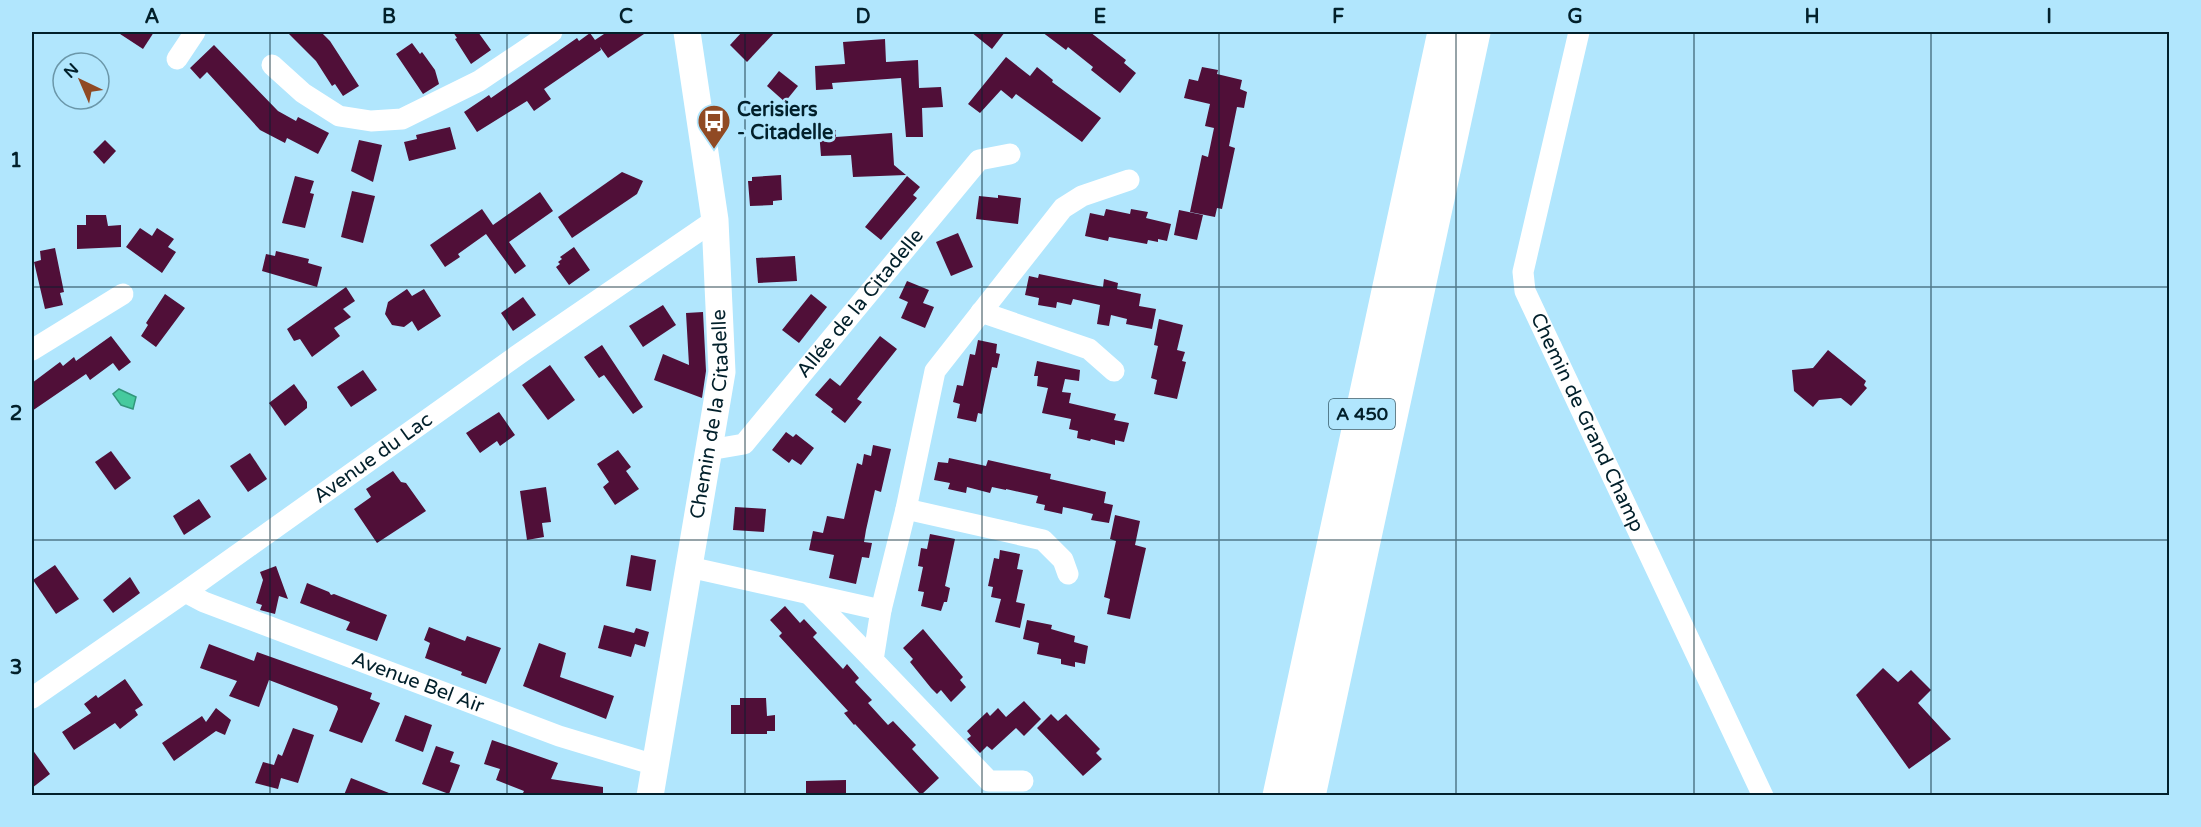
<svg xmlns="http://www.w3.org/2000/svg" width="2201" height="827" viewBox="0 0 2201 827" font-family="'Varela Round',sans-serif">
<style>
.water{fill:#46ca9e;stroke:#32977c;stroke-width:1.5}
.building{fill:#500f38}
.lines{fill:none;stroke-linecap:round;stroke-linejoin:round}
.minor{stroke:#fff;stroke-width:21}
.tertiary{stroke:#fff;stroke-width:27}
.motorway{stroke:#fff;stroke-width:33}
.grid{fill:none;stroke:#02202b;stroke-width:1.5;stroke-opacity:0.55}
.labels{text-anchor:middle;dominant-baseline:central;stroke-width:6;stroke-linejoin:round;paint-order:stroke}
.shield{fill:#b1e6fd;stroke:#365b6a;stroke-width:1.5}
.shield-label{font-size:18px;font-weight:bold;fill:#02202b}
.poi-label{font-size:20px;font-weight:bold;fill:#02202b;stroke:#b1e6fd;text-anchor:start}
.street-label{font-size:20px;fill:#02202b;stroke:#b1e6fd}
.neatline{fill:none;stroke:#02202b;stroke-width:2}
.grid-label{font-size:20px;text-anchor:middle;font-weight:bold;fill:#02202b}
</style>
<rect width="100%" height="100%" fill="#b1e6fd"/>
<polygon class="water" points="119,389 136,397 133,409 121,405 113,394"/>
<g class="building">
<polygon points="117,32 154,32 143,49"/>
<polygon points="287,32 321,32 330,41 359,86 343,96 335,84 332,86 316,61"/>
<polygon points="453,32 478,32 491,50 471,64 455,39 457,38"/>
<polygon points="607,32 647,32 608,58 600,47 601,50 544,89 551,99 534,111 527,101 477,132 464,112 489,95 491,98 577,38 579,41 590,33 595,40"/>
<polygon points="742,32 775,32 747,62 730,45"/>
<polygon points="971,32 1005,32 992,49"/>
<polygon points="1042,32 1090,32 1126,60 1124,63 1136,73 1120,93 1091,70 1093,67 1068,47 1066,50"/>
<polygon points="885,39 886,62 918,60 919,88 941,87 943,107 922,108 923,137 906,137 901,78 832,83 833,89 816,90 815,66 845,64 843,42"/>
<polygon points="412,43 420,54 422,52 435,70 439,84 423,94 396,54"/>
<polygon points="214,45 278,111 296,121 298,117 329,133 318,154 287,138 285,143 260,130 207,72 200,79 190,68"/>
<polygon points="1006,57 1030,76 1037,67 1053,80 1052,82 1101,118 1082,142 1016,94 1012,99 1001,90 980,113 968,104"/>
<polygon points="1202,67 1218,70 1217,74 1242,80 1240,89 1247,92 1244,108 1237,107 1229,146 1235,148 1222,209 1217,208 1215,217 1190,212 1202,155 1208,157 1214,128 1205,126 1210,104 1184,98 1189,79 1198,81"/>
<polygon points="779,71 798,86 785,102 767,86"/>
<polygon points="450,127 456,149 409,161 404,142 417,139 416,135"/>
<polygon points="836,130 836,137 892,133 894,165 906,175 853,177 851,155 821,156 819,131"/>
<polygon points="105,140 116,151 104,164 93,152"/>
<polygon points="359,140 382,145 373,182 351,171"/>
<polygon points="622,172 643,181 637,194 572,238 558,217"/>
<polygon points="781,175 782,200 773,201 773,205 750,206 748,181 752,181 752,177"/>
<polygon points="295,176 314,181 310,193 314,194 305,228 282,223"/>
<polygon points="907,176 920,187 913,195 917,198 881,240 865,227"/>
<polygon points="352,191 375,196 363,243 341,237"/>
<polygon points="540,192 553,211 509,242 526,266 515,274 486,234 458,254 460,257 445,267 430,245 482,209 493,225"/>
<polygon points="998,195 1021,198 1018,224 976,219 979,196 998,198"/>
<polygon points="1106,209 1130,214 1131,209 1148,212 1146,218 1171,224 1167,241 1158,239 1158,242 1148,240 1147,244 1109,237 1108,241 1085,236 1090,213 1104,216"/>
<polygon points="1179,210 1203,215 1197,240 1174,235"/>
<polygon points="86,215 106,215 108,226 121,225 121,247 77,249 77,225 86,225"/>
<polygon points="140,228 152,236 157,228 174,239 168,247 176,252 162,273 126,247"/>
<polygon points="958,233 973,267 951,276 936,242"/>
<polygon points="574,247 590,270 569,285 556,267 560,264 558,262 562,259 560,257"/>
<polygon points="55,248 64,292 60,293 63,305 45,309 34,262 41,260 40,251"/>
<polygon points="276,251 309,259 308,263 322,267 317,287 262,271 266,254 275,256"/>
<polygon points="795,256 797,281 758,283 756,258"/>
<polygon points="1039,274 1103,287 1104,279 1118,283 1117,289 1141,294 1139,306 1156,309 1152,329 1126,324 1127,319 1111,315 1109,326 1097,324 1100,305 1073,299 1071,305 1057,302 1056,308 1038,305 1039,298 1025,295 1029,276 1038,278"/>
<polygon points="907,281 929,290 923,303 934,307 925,328 901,318 908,302 899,298"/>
<polygon points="346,287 355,301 343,309 351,317 334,328 340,336 312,357 300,339 294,341 287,329"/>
<polygon points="407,289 412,296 424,289 441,316 418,331 412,321 404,327 392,325 385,314 388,302"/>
<polygon points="165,294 185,308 156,347 141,336 148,325 146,323"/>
<polygon points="811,294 827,307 799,343 782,330"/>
<polygon points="523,297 536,315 513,331 501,313"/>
<polygon points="663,305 676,325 643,347 629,326"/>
<polygon points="703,312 706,371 702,398 654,380 663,354 689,365 686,313"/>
<polygon points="1159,319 1183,325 1177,350 1185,352 1182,361 1186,362 1177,399 1154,394 1157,380 1151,378 1158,346 1154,345"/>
<polygon points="111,336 131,362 119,371 113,363 90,380 86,374 32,411 32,383 60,362 63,366 74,357 76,361"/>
<polygon points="880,336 897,349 857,399 862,402 845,423 831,412 833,409 815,395 830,378 840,386"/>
<polygon points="978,340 997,344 996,353 1000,354 997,368 992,367 982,414 978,413 976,422 957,418 960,404 953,402 957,385 963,386 970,354 975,355"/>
<polygon points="602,345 643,407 633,414 604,375 599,378 584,357"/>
<polygon points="1828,350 1866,381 1864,385 1867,388 1851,406 1841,398 1819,400 1813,407 1794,391 1792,370 1813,368"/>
<polygon points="1037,361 1080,370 1079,381 1065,379 1062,392 1071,393 1069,403 1116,414 1114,420 1129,423 1124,442 1115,440 1115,445 1091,439 1090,441 1077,438 1078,431 1069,429 1071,419 1042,413 1048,388 1037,386 1038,376 1034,376"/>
<polygon points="550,365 575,400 548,420 522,385"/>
<polygon points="363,370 377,390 351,407 337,387"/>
<polygon points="294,384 307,402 307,408 285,426 269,403"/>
<polygon points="499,412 515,435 500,446 497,441 480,453 466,433"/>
<polygon points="786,432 793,437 796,434 814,448 801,465 792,459 789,463 772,450"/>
<polygon points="873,445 891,449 881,492 875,490 866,530 864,542 872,543 869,558 862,557 856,584 829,578 834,555 809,550 813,531 823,533 827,516 844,519 857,463 862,465 864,454 871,456"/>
<polygon points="618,450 631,467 626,471 639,489 615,505 603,487 609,482 597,464"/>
<polygon points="111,451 131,478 115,490 95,462"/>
<polygon points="250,453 267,479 248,492 230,466"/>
<polygon points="949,458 986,466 988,460 1037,471 1051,474 1050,479 1106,492 1104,503 1113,505 1109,523 1091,520 1093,514 1077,510 1063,507 1062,514 1044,510 1045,505 1036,503 1038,496 1006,489 1006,490 992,487 990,493 967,487 966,493 948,489 950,483 934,480 938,462 948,463"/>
<polygon points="393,471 401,482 406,483 426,511 377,543 354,509 371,497 366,489"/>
<polygon points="546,487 551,522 542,523 544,537 527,540 520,491"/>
<polygon points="199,499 211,517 184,535 173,516"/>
<polygon points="735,507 766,509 764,532 733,530"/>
<polygon points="1115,515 1140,521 1135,545 1146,548 1130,619 1107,614 1110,599 1104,597 1116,541 1110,539"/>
<polygon points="930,534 955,539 945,586 950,588 947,602 944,602 941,611 921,606 924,592 918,591 923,567 918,566 921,548 927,549"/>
<polygon points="1000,550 1020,554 1017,569 1023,570 1016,602 1025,604 1020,628 995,622 1001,599 991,597 993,587 988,586 994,558 999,559"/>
<polygon points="631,555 656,560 651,591 626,586"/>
<polygon points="55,565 79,599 56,614 33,580"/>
<polygon points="276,566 288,599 279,596 275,614 260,610 262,605 256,603 263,580 260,572"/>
<polygon points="130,577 140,593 113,613 103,600"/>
<polygon points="307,583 329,592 331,595 334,594 387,615 377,641 346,630 350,622 300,603"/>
<polygon points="785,606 800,623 804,619 817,633 813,637 843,669 847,664 859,678 855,682 872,700 868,703 888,725 893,721 916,745 912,749 939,778 921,795 855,724 854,725 844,713 848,711 779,636 782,633 770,620"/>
<polygon points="1027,620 1052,625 1051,629 1075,636 1074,642 1088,646 1085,664 1075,662 1075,667 1061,664 1061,659 1037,654 1039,643 1023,639"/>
<polygon points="604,625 634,633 636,628 649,632 645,647 635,644 631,657 598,648"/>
<polygon points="429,627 465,641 467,636 501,648 486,684 461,675 462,672 425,658 430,643 424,640"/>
<polygon points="923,629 963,677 960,680 966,687 951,702 941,690 937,694 931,688 910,662 913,659 903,648"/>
<polygon points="539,643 566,653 560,677 614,696 606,719 523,686"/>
<polygon points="209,644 254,661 257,652 372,693 370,699 380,703 362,743 329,731 338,709 337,706 269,680 259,707 229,696 237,681 200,668"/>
<polygon points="1883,668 1898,682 1911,670 1931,690 1918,703 1951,739 1909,769 1856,695"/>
<polygon points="125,679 143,705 135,710 138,715 120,729 115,723 74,750 62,732 91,713 84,704 96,695 98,698"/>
<polygon points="740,698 766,698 767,716 775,715 775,731 767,731 767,734 731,734 731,705 740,705"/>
<polygon points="1024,701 1041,719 1024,736 1016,728 992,750 987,746 980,753 967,739 971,736 967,731 987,712 990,716 998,708 1006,717"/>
<polygon points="216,708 231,720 225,735 216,731 174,761 162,743 202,716 206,722"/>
<polygon points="1051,714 1058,721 1066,714 1100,749 1096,753 1102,759 1083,776 1037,728"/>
<polygon points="405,715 432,725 423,752 395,741"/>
<polygon points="293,728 314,735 298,783 281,778 278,789 255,783 263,762 274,765 278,754 282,756"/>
<polygon points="492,740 558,763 551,779 603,787 603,795 522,795 524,791 496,780 500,769 484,764"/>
<polygon points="436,746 454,752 450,762 460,765 449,794 422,784"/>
<polygon points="32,749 50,774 32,788"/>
<polygon points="351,778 394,795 344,795"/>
<polygon points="846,780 846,795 806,795 806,781"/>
</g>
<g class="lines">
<g class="minor">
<path id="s1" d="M1579,32l-56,240 2,19 238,505"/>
<polyline points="177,59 195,32"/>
<polyline points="272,65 303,93 339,116 371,121 402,119 479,81 552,32"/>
<polyline points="981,312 1089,349 1114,371"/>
<polyline points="32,350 123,294"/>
<path id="s2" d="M709,450l35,-6 235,-284 31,-6"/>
<polyline points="906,509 1043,540 1063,560 1068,574"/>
<polyline points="689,567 881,610"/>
<path id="s3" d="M185,592l19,10 355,134 96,29"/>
<polyline points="809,594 873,660"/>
<path id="s4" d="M32,698l153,-106 337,-240 193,-132"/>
<polyline points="1023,781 989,781 873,660 881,610 906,509 935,371 1063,208 1082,196 1129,180"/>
</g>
<path class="tertiary" id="s5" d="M650,796l72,-424 -7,-152 -28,-188"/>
<g class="motorway">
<polyline points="1279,796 1444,32"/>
<polyline points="1309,796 1474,32"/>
</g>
</g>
<path class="grid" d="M270,32v764M507,32v764M745,32v764M982,32v764M1219,32v764M1456,32v764M1694,32v764M1931,32v764M32,287h2138M32,540h2138"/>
<defs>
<g id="bus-pin" transform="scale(1.725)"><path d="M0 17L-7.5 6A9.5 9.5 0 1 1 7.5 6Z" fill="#904a24" stroke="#b1e6fd"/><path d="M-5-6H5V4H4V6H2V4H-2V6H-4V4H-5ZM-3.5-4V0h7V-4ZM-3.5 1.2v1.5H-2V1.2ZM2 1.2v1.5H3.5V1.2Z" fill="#fff"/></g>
</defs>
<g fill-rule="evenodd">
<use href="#bus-pin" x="714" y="121"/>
</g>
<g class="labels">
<rect class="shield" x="1329" y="399" width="66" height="30" rx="4.5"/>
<g class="shield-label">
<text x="1362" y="414">A 450</text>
</g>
<g class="poi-label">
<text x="737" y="110">Cerisiers<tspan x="737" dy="23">- Citadelle</tspan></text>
</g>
<g class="street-label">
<text stroke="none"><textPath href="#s2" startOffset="218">Allée de la Citadelle</textPath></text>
<text stroke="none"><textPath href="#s5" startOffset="387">Chemin de la Citadelle</textPath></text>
<text stroke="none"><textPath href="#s1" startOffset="411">Chemin de Grand Champ</textPath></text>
<text stroke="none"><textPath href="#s4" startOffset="417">Avenue du Lac</textPath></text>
<text stroke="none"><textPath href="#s3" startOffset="250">Avenue Bel Air</textPath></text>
</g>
</g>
<rect width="2201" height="827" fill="none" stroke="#b1e6fd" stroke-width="66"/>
<g transform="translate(81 81) rotate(316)"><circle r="28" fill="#b1e6fd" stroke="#6b97a9" stroke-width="1.5"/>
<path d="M0-4.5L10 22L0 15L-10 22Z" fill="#904a24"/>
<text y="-9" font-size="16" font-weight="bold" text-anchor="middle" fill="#02202b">N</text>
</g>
<rect x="33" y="33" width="2135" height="761" class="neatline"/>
<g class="grid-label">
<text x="152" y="23">A</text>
<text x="389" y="23">B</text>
<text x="626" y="23">C</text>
<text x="863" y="23">D</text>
<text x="1100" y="23">E</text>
<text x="1338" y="23">F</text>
<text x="1575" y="23">G</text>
<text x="1812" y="23">H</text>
<text x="2049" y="23">I</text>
<text x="16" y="167">1</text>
<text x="16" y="420">2</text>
<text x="16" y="674">3</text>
</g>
</svg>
